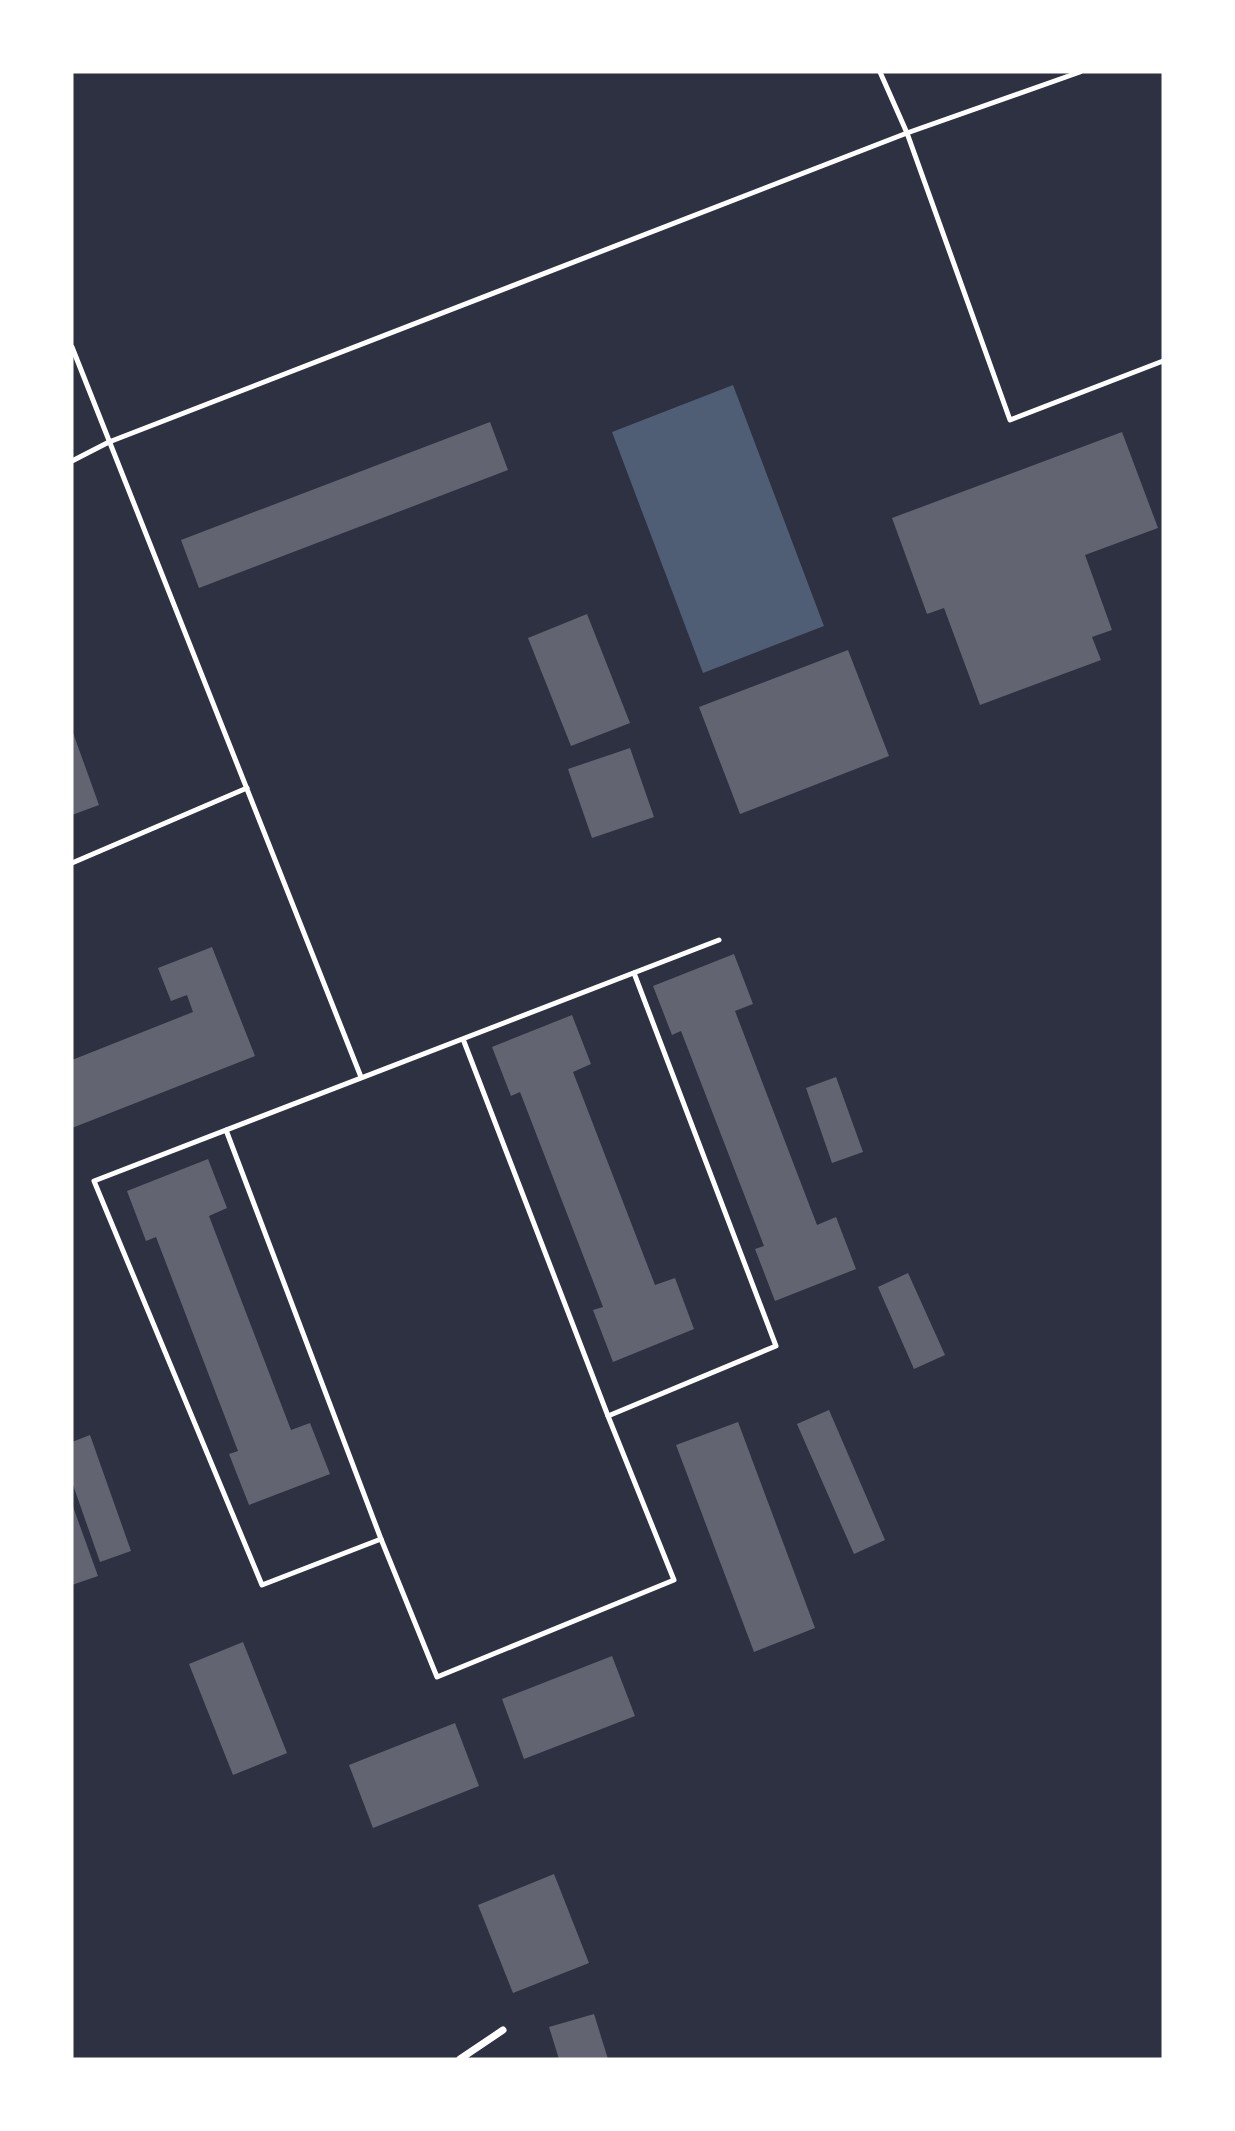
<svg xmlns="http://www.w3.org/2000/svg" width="1235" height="2131" viewBox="0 0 1235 2131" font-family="Rubik,sans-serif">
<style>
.water{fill:#4f5d75}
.building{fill:#626471}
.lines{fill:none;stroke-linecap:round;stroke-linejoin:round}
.service{stroke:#fff;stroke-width:5}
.minor{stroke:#fff;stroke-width:7}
</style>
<rect width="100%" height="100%" fill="#2d3142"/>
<polygon class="water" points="733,385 824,626 703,673 612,432"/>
<g class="building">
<polygon points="490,422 508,470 199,588 181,540"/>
<polygon points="1122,432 1158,528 1085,555 1112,630 1092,637 1101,660 980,705 944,608 927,614 892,518"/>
<polygon points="587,614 630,723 571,746 528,638"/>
<polygon points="848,650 889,756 740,814 699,707"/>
<polygon points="72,730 99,805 72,815"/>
<polygon points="630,748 654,817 592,838 568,769"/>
<polygon points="212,947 255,1056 72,1128 72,1060 193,1012 187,995 171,1001 158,968"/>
<polygon points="734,954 753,1004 735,1011 817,1225 836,1217 856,1269 775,1301 755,1249 764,1246 681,1031 672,1035 653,986"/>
<polygon points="572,1015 591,1064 573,1072 655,1285 675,1278 694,1329 613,1362 593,1310 603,1307 520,1092 511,1096 492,1047"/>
<polygon points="836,1077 863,1152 832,1163 806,1088"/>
<polygon points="208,1159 227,1208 209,1216 291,1430 310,1423 330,1474 249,1505 229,1454 238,1451 156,1237 146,1241 127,1191"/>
<polygon points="908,1273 945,1355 914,1369 878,1287"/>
<polygon points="829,1410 885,1540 854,1554 797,1424"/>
<polygon points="738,1422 815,1628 754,1652 676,1445"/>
<polygon points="90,1435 131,1551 100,1562 72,1482 72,1442"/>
<polygon points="72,1504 98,1576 72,1585"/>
<polygon points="243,1642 287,1753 233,1775 189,1664"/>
<polygon points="612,1656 635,1716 524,1759 502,1699"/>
<polygon points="455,1723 479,1786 373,1828 349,1765"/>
<polygon points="554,1874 589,1963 513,1993 478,1905"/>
<polygon points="594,2014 608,2059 559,2059 549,2027"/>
</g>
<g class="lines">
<g class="service">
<polyline points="880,72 907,133 1010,420 1163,361"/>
<polyline points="72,347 361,1077"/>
<polyline points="72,461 109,442 907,133 1080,72"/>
<polyline points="72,863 247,788"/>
<polyline points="463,1039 608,1416 674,1580 437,1677 381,1539 262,1585 94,1181 719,940"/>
<polyline points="226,1130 381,1539"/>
<polyline points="608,1416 776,1346 634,973"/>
</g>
<polyline class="minor" points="460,2059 503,2030"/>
</g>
<rect width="1235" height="2131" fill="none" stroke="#ffffff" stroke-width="147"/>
</svg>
